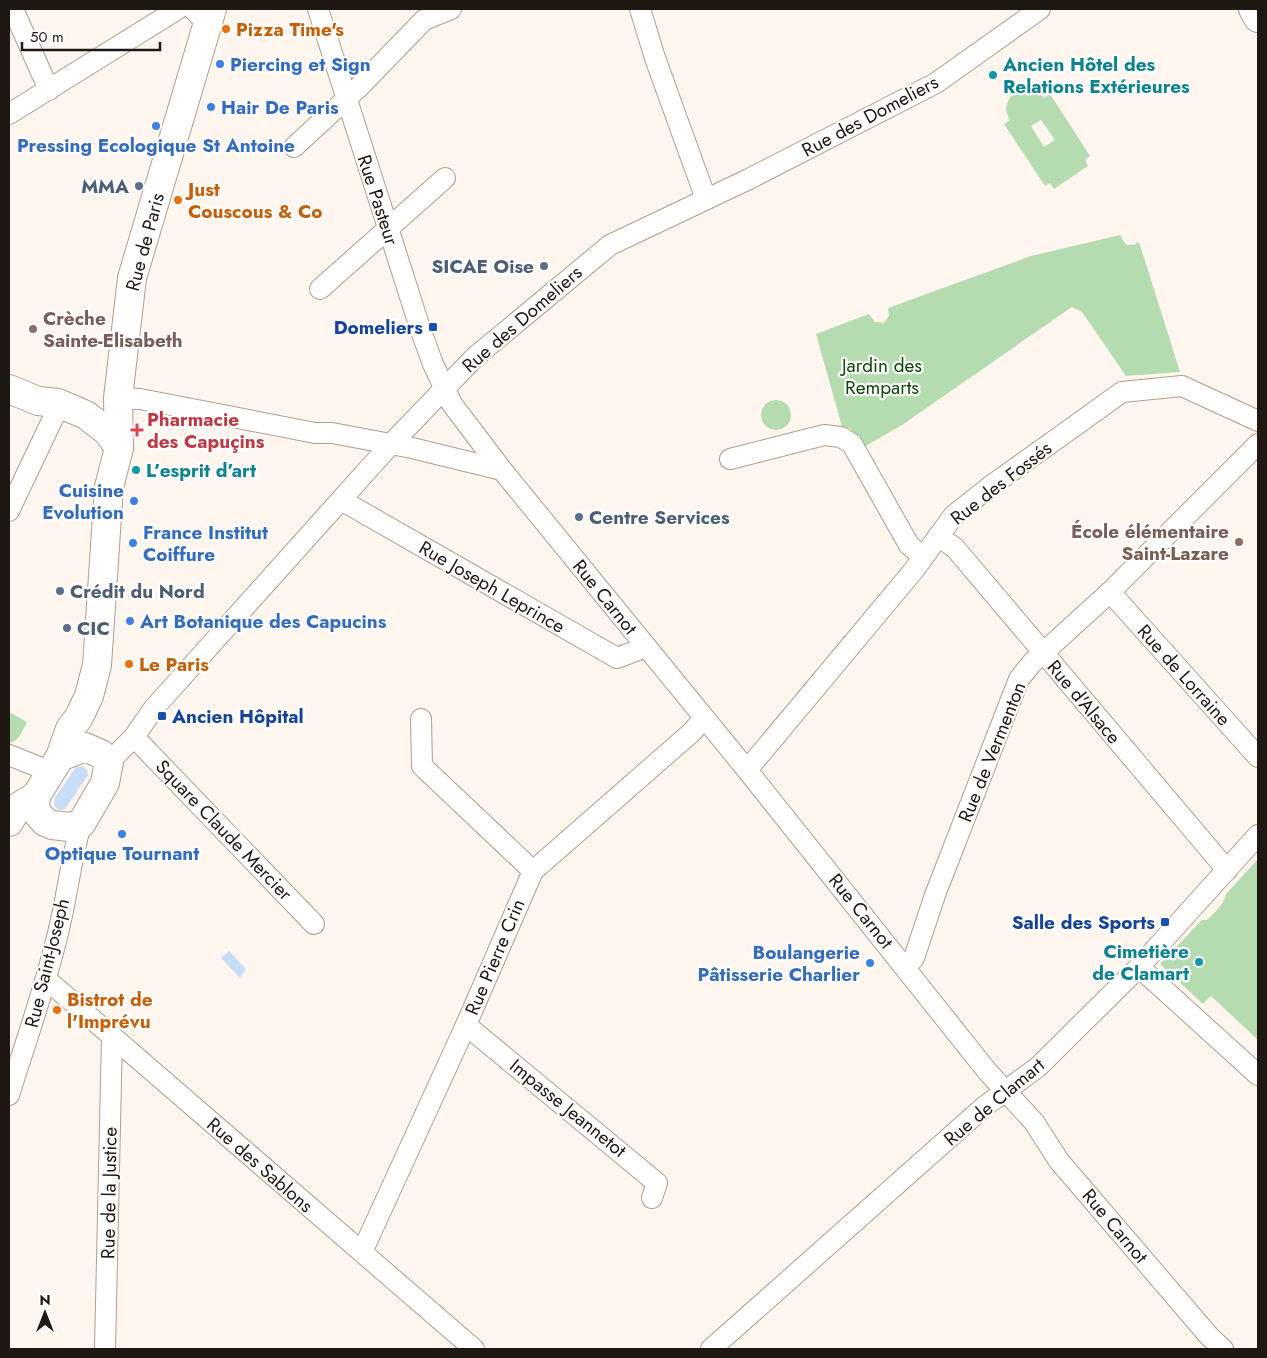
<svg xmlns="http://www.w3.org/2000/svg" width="1267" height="1358" viewBox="0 0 1267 1358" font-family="Jost,sans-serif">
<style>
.green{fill:#b5dcb0;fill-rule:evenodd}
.water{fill:#c8ddf7}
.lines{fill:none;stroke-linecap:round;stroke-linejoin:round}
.street-casing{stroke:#b29e8e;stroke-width:22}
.secondary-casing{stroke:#b29e8e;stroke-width:30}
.street{stroke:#fff;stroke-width:20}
.secondary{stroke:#fff;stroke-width:28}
.food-dot{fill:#e8710a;stroke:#fff;stroke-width:2}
.shop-dot{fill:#3f7fe0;stroke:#fff;stroke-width:2}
.culture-dot{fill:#0f9aa8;stroke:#fff;stroke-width:2}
.service-dot{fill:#5c6f8a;stroke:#fff;stroke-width:2}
.transit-dot{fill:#1a4fb4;stroke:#fff;stroke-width:2}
.education-dot{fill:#8d6e63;stroke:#fff;stroke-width:2}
.health-dot{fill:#e0444e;stroke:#fff;stroke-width:2}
.labels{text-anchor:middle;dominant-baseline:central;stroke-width:4.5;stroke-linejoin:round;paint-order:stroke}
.food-label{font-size:19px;font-weight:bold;fill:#c56008;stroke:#fff;text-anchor:start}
.shop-label{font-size:19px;font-weight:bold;fill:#366cbe;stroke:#fff;text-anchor:start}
.culture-label{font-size:19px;font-weight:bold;fill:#0d838f;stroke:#fff;text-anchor:start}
.street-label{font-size:19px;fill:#1f1812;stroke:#fff}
.service-label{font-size:19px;font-weight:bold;fill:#4e5e75;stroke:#fff;text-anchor:start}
.education-label{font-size:19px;font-weight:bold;fill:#785e54;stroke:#fff;text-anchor:start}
.transit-label{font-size:19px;font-weight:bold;fill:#164399;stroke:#fff;text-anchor:end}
.park-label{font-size:19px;fill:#0c4606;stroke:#fff}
.health-label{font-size:19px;font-weight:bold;fill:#be3a42;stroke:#fff;text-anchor:start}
</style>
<rect width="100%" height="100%" fill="#fff6ef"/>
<g class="green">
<path d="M1027,88l12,4 5,6 6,-4 40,62 -5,4 3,6 -34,23 -4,-6 -5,3 -41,-62 6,-4c-10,-16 2,-29 17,-32zM1041,120l14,20 -11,7 -13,-21z"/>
<polygon points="1120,235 1126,245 1134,245 1138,242 1140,245 1180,372 1126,376 1082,312 1072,307 902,425 864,447 850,428 843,430 816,334 869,314 875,322 884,323 889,316 888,308 1031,256"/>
<circle cx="776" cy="415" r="15"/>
<path d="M9,712l18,10c-5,9 -7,19 -18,21z"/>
<path d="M1258,859v181l-47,-44 -8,8 -43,-40 42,-44h5c7,-7 17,-15 19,-26z"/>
</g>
<g class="water">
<polygon points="82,766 87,770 88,775 65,809 59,810 55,807 54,799 76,767"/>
<polygon points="229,951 246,969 240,978 221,958"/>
</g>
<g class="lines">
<g class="street-casing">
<g id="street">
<polyline points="13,9 49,90"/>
<polyline points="193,9 207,24"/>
<polyline points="318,9 421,331 433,364 452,404 502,470 747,770 987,1071 1034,1122 1059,1161 1209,1336 1223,1349"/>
<polyline points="640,9 655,58 706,199"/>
<polyline points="9,114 178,9"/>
<polyline points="294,147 358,88 424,20 451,9"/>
<polyline points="320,289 445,178"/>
<polyline points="118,398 140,399 315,433 332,433 412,448 502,470"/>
<polyline points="730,459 824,435 841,437 852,444 909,545 923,557"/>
<polyline points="341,500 617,658 646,647"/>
<polyline points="9,511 55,414"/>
<polyline points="938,536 955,548 1227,870"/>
<polyline points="1110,592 1258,757"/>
<polyline points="421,719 422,766 533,871"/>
<polyline points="134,737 314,924"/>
<polyline points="9,755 51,772"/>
<polyline points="109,762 134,737 154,708 391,444 475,357 610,245 749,179 936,83 1040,9"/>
<polyline points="747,770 914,570 954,515 988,488 1122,392 1182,386 1258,421"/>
<polyline points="906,967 914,958 935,895 1019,679 1032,663 1110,592 1258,444"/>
<polyline points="1139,967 1258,1075"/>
<polyline points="47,980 474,1349"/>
<polyline points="466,1025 657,1183 652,1198"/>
<path d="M9,1095c17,-54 36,-107 49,-162 9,-36 13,-73 23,-109"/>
<polyline points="362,1252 466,1025 533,871 692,732 704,718"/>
<polyline points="105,1349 112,1036"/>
<polyline points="711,1349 985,1106 1038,1067 1139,967 1258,835"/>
</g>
</g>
<g class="secondary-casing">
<g id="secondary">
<polyline points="1253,9 1258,18"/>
<polyline points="9,389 38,401 58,403 86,415 108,432 119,448"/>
<polygon points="85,747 101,754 109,762 105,783 81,824 70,827 52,825 45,822 37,813 35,805 36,796 60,757"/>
<polyline points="60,757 70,729 79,717 89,696 97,665 109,487 119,448 118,398 132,278 212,9"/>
<polyline points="9,822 18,807 36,796"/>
</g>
</g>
<use href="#street" class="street"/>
<use href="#secondary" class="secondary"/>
</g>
<g class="food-dot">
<circle cx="226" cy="29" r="5"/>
<circle cx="178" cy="200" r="5"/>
<circle cx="129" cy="664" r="5"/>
<circle cx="57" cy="1010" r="5"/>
</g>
<g class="shop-dot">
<circle cx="220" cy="64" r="5"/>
<circle cx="211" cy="107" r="5"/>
<circle cx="156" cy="126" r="5"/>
<circle cx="134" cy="501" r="5"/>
<circle cx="133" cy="543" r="5"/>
<circle cx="130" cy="621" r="5"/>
<circle cx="122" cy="834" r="5"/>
<circle cx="870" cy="963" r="5"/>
</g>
<g class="culture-dot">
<circle cx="993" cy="75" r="5"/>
<circle cx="136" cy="470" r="5"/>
<circle cx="1199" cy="962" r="5"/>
</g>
<g class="service-dot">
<circle cx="139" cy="186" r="5"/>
<circle cx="544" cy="266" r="5"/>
<circle cx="579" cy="517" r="5"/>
<circle cx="60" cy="591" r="5"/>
<circle cx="67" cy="628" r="5"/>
</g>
<g class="transit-dot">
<rect x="428" y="322" width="10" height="10" rx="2.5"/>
<rect x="157" y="711" width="10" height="10" rx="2.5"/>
<rect x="1160" y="917" width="10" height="10" rx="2.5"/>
</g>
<g class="education-dot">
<circle cx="33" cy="329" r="5"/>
<circle cx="1239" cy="542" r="5"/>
</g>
<path class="health-dot" d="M134.5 422.5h5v5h5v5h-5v5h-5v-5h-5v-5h5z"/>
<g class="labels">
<g class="food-label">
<text x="236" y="29">Pizza Time's</text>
<text x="188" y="189">Just<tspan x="188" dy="22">Couscous &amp; Co</tspan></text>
<text x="139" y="664">Le Paris</text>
<text x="67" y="999">Bistrot de<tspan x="67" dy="22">l'Imprévu</tspan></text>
</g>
<g class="shop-label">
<text x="230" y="64">Piercing et Sign</text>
<text x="221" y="107">Hair De Paris</text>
<text x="156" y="145" text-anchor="middle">Pressing Ecologique St Antoine</text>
<text x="124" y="490" text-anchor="end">Cuisine<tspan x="124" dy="22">Evolution</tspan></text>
<text x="143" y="532">France Institut<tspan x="143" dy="22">Coiffure</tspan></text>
<text x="140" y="621">Art Botanique des Capucins</text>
<text x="122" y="853" text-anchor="middle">Optique Tournant</text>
<text x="860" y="952" text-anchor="end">Boulangerie<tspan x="860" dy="22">Pâtisserie Charlier</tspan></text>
</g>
<g class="culture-label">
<text x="1003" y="64">Ancien Hôtel des<tspan x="1003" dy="22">Relations Extérieures</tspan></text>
<text x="146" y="470">L’esprit d’art</text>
<text x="1189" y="951" text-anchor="end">Cimetière<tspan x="1189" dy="22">de Clamart</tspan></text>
</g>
<g class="street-label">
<text transform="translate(870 116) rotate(-28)">Rue des Domeliers</text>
<text transform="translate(378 200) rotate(72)">Rue Pasteur</text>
<text transform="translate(145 242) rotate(-75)">Rue de Paris</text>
<text transform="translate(522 319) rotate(-41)">Rue des Domeliers</text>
<text transform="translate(1001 483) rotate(-38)">Rue des Fossés</text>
<text transform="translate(492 587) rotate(30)">Rue Joseph Leprince</text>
<text transform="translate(605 597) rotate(51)">Rue Carnot</text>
<text transform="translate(1184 675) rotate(48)">Rue de Lorraine</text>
<text transform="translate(1084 702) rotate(50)">Rue d'Alsace</text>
<text transform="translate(992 752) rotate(-68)">Rue de Vermenton</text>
<text transform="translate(224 830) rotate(46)">Square Claude Mercier</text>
<text transform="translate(861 911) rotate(51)">Rue Carnot</text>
<text transform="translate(495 957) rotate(-67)">Rue Pierre Crin</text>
<text transform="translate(47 963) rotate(-76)">Rue Saint-Joseph</text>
<text transform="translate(994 1102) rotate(-40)">Rue de Clamart</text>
<text transform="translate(568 1108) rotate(39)">Impasse Jeannetot</text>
<text transform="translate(260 1165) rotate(41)">Rue des Sablons</text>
<text transform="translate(109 1193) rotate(-89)">Rue de la Justice</text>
<text transform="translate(1115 1226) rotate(50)">Rue Carnot</text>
</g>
<g class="service-label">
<text x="129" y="186" text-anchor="end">MMA</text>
<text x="534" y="266" text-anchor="end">SICAE Oise</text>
<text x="589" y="517">Centre Services</text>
<text x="70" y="591">Crédit du Nord</text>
<text x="77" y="628">CIC</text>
</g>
<g class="education-label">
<text x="43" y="318">Crèche<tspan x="43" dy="22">Sainte-Elisabeth</tspan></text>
<text x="1229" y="531" text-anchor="end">École élémentaire<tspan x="1229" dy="22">Saint-Lazare</tspan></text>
</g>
<g class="transit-label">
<text x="423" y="327">Domeliers</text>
<text x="172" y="716" text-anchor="start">Ancien Hôpital</text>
<text x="1155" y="922">Salle des Sports</text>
</g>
<g class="park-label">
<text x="882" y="365">Jardin des<tspan x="882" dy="22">Remparts</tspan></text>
</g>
<g class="health-label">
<text x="147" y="419">Pharmacie<tspan x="147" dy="22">des Capuçins</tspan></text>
</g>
</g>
<rect width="1267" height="1358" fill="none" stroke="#1f1812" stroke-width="20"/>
<g transform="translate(45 1313)" stroke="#ffffff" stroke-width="4" paint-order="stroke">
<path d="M0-4L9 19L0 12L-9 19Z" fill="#1f1812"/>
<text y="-8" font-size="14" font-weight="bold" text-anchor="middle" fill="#1f1812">N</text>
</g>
<path d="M22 42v8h138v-8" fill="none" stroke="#1f1812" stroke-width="2.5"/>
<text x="30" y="42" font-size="15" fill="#1f1812" stroke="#ffffff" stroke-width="4" paint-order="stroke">50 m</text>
</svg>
